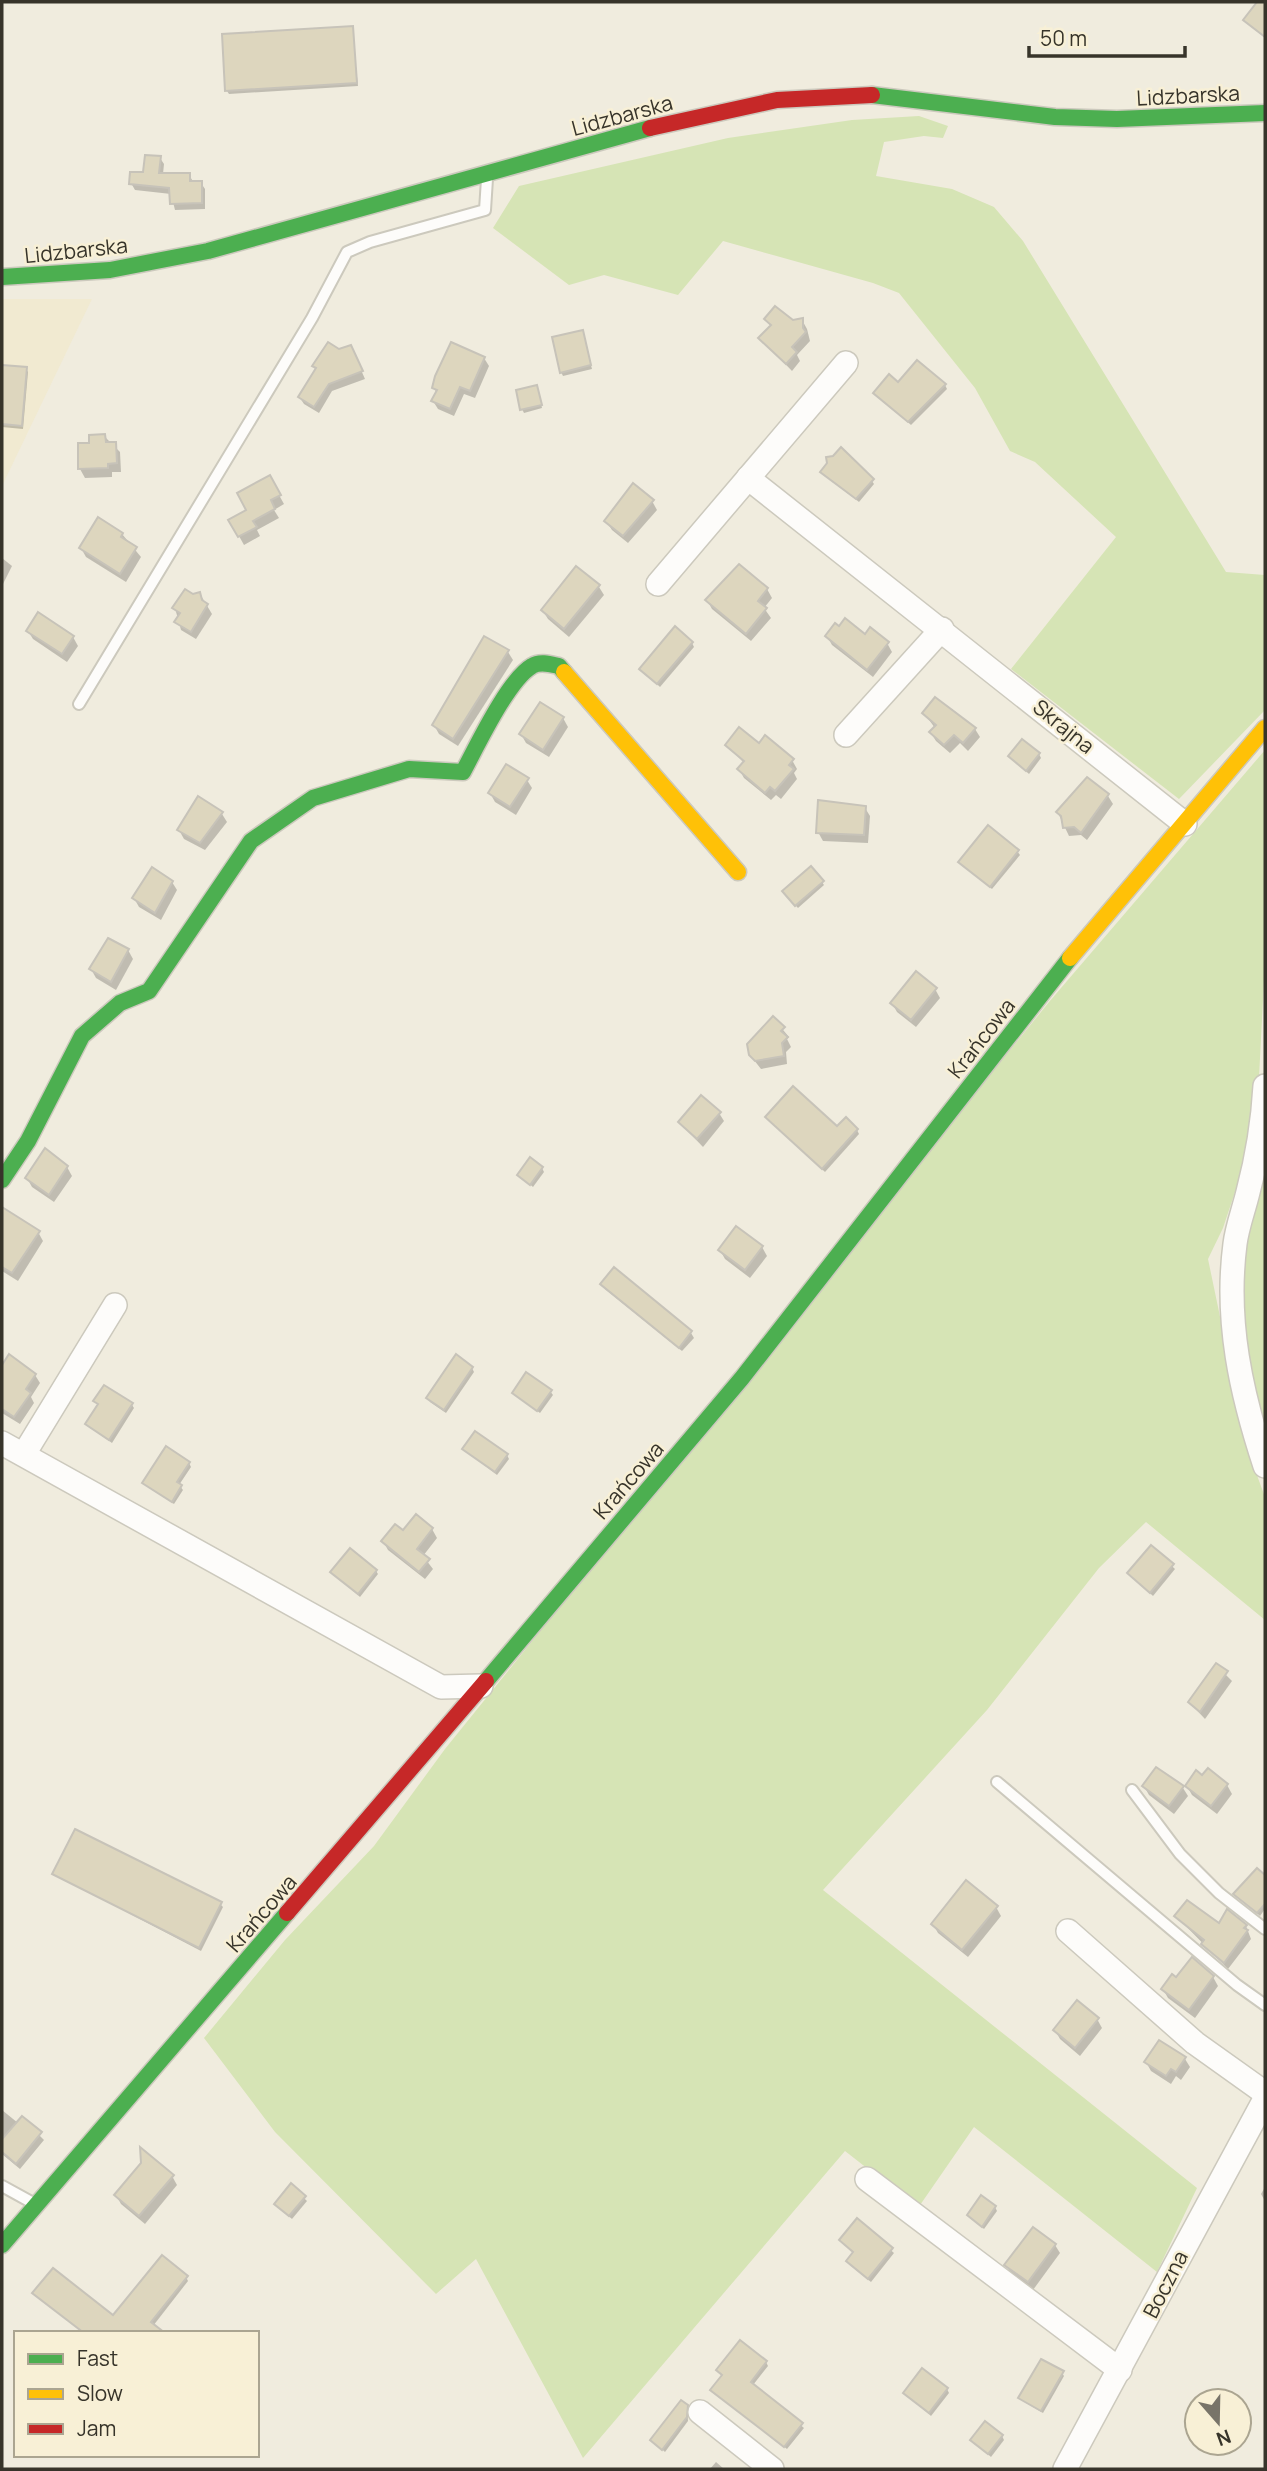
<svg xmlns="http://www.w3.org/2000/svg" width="1267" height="2471" viewBox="0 0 1267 2471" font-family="Manrope,sans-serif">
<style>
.built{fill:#f1ead1}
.green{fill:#d6e4b5}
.shadow{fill:#0003}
.building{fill:#ddd6be;stroke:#c7c3b9;stroke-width:2}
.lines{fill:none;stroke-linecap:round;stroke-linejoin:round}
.lane-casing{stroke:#ccc9bd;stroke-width:14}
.street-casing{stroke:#ccc9bd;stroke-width:26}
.fast-casing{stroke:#ccc9bd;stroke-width:19}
.slow-casing{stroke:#ccc9bd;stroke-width:19}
.jam-casing{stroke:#ccc9bd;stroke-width:19}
.lane{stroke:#fdfcfa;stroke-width:10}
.street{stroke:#fdfcfa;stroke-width:23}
.fast{stroke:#4caf50;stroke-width:16}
.slow{stroke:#ffc107;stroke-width:16}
.jam{stroke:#c62828;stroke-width:16}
.labels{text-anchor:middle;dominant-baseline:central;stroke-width:5;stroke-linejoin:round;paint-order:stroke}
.street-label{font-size:21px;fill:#37342a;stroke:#f8f0d6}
</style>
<rect width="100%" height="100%" fill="#f0ecde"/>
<polygon class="built" points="2,299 92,299 2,486"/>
<g class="green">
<polygon points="919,116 948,126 943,138 924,136 884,142 876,176 952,189 994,207 1023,241 1226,572 1265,575 1265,710 1179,799 1011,669 1116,537 1035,462 1010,451 975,388 899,293 873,283 723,241 678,295 604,275 569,285 493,228 519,186 728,138 852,120"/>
<polygon points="1265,750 1265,961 1258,1097 1245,1162 1223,1228 1208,1259 1248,1451 1265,1497 1265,1620 1146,1522 1099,1568 987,1710 823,1890 1197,2188 1157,2272 974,2127 918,2208 845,2151 583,2458 476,2259 436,2294 275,2132 204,2038 285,1940 374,1846 445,1749 1049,1002"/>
<polygon points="1265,1139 1265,1450 1238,1343 1246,1225"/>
</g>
<g class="shadow">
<polygon points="1259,2 1265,2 1265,38 1245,20"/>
<polygon points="352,28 358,86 229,94 227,91"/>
<polygon points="160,158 164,164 163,174 189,175 194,183 201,183 205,189 205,209 175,210 171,194 135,190 131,183"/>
<polygon points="766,319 802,320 807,329 810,341 797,355 800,361 792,371 761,339 771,327"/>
<polygon points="582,332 592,369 563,376 561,372"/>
<polygon points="354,354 365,379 332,391 319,413 304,404 300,398 317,371 314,366"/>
<polygon points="484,358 489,366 475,398 464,394 454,416 438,409 433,401 437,393 434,388"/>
<polygon points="2,367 26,369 28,372 23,429 2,427"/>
<polygon points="898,384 945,385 947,389 911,425 875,393"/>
<polygon points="538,391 542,408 524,413 522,409"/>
<polygon points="104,436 120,452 121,472 112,472 112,477 85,478 80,469 80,445 91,444"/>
<polygon points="841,450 862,467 874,484 859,502 822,473"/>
<polygon points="269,477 284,504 274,510 279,518 257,530 260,536 244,545 230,520 248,510"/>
<polygon points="652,501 657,510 628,543 612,530 606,521"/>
<polygon points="122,534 141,557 126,582 86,557 81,548"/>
<polygon points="2,558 12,566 2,586"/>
<polygon points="577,568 599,587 604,595 569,637 548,619 543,611"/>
<polygon points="767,589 772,598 764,608 771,618 751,641 712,609 707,600"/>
<polygon points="200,594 212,614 196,639 181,630 175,608"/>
<polygon points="28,631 73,637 78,646 67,662 33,639"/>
<polygon points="827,636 865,636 887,643 892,652 873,677 832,645"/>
<polygon points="692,643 694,647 660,687 641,669"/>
<polygon points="508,652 513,660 458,746 439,734 434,725"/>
<polygon points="541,704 563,718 568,727 549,757 526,743 521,734"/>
<polygon points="952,709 975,729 980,737 968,751 960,743 950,753 936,741 931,733 935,728 924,713"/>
<polygon points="727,745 759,746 792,760 797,769 794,773 797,779 781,799 776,795 771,800 744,778 739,769 744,763"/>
<polygon points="1039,754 1041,758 1029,774 1010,757"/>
<polygon points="527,780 532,788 516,815 495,802 490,793"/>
<polygon points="1108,796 1113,804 1087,840 1081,835 1069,836 1058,813"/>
<polygon points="199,798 222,814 227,822 205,850 184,839 179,830"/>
<polygon points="865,808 870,816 868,843 823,841 818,832"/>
<polygon points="1017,851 1020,855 992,889 961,863"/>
<polygon points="172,882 177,890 161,920 139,907 134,898"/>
<polygon points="822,882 824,885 798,908 786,895"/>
<polygon points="128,950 133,959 116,990 96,978 91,969"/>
<polygon points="935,989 940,998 916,1027 897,1012 892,1003"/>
<polygon points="773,1018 789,1037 787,1039 791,1047 786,1052 787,1064 761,1069 750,1055"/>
<polygon points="719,1113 724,1121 703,1147 680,1123"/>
<polygon points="767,1117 857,1130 859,1134 825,1172"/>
<polygon points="67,1167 72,1176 54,1202 32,1187 27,1178"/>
<polygon points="542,1168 544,1172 533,1187 519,1175"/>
<polygon points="7,1212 38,1232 43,1241 18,1281 2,1271 2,1220"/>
<polygon points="762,1247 767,1256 750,1278 725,1259 720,1250"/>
<polygon points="614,1270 691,1333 694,1338 682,1351 605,1289 603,1284"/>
<polygon points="9,1357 35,1375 40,1383 31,1397 34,1403 20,1424 2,1413 2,1368"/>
<polygon points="472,1368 474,1372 446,1413 430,1402 428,1398"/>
<polygon points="550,1391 553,1395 540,1413 514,1393"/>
<polygon points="95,1401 132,1405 134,1408 112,1443 87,1425 99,1406"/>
<polygon points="464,1449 507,1455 509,1459 497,1475"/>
<polygon points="189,1463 191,1467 179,1485 183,1490 174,1504 144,1483"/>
<polygon points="432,1529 437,1538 423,1556 433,1569 425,1579 388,1550 383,1541 403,1533"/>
<polygon points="1151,1547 1175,1569 1153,1596 1129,1573"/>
<polygon points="376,1571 378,1574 360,1597 333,1573"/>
<polygon points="1216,1665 1232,1681 1205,1719 1190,1703"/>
<polygon points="1208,1771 1227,1785 1232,1794 1217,1814 1192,1795 1187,1786"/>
<polygon points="1144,1786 1183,1788 1188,1796 1174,1814 1149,1795"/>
<polygon points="1257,1870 1265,1878 1265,1909 1260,1916 1236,1895"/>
<polygon points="54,1874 220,1904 223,1907 201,1951"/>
<polygon points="996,1907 1001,1916 968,1957 938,1933 933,1924"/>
<polygon points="1176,1916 1219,1926 1246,1926 1251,1939 1228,1969"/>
<polygon points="1213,1977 1218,1986 1195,2018 1168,1998 1163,1989 1177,1979"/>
<polygon points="1097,2019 1102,2028 1080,2056 1060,2039 1055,2030"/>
<polygon points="1185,2059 1190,2067 1181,2080 1176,2076 1171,2084 1151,2071 1146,2062"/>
<polygon points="2,2110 18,2123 22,2118 44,2140 20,2169 2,2154"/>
<polygon points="172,2176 177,2185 145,2224 121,2204 116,2195"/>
<polygon points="291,2186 307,2201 292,2219 278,2207"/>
<polygon points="1265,2187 1265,2201 1261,2194"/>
<polygon points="995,2207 997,2211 984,2229 969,2215"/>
<polygon points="857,2221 894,2253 871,2282 850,2265 848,2261 855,2253 841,2240"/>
<polygon points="1055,2245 1060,2253 1033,2290 1011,2274 1006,2265"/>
<polygon points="186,2277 188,2281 153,2326 113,2318"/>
<polygon points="766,2362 768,2366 753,2385 804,2428 787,2449 712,2390 723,2377 718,2371"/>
<polygon points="1062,2373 1064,2376 1043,2413 1023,2401 1020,2398"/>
<polygon points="947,2389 949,2393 931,2416 905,2393"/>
<polygon points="687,2407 688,2421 665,2452 652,2440"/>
<polygon points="1002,2436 1004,2440 991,2457 972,2440"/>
<polygon points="716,2462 724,2469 710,2469"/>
</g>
<g class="building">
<polygon points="1257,2 1265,2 1265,37 1243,20"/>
<polygon points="353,26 357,83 225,91 222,34"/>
<polygon points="145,155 161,156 159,173 190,173 190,181 202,181 202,203 170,204 169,188 129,184 130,172 143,172"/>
<polygon points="775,306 793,320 803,318 803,328 806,332 792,347 797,352 786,364 758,338 771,325 764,319"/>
<polygon points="583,330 591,365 560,373 552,337"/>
<polygon points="328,342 339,349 351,345 363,371 329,384 314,407 298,397 316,368 312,366"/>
<polygon points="451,342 485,357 470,391 460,387 450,409 431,401 437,390 432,388 435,376"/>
<polygon points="917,360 946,384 908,422 873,393 889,374 898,382"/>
<polygon points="2,365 27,367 22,426 2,424"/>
<polygon points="537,385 542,405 520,410 516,390"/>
<polygon points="105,434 106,442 116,442 117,463 108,464 108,468 78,469 78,443 89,443 89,435"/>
<polygon points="841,447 874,479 856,499 820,472 827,463 826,457 833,456"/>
<polygon points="270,475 281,495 271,500 275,509 253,521 257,527 238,537 228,520 246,510 237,493"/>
<polygon points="633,483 654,500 623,536 604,521"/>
<polygon points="98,517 123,533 121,537 137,547 120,574 79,548"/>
<polygon points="739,564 768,588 758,601 767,608 746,634 705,600"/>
<polygon points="576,566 600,585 564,629 541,610"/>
<polygon points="185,589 193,594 200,592 202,600 208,604 191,632 174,622 180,613 172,608"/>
<polygon points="38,612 74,636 62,654 26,631"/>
<polygon points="845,618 865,634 870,627 889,642 867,670 825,636 835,623 839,626"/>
<polygon points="675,626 693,642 657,684 639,669"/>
<polygon points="484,636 509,650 453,739 432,725"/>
<polygon points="935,697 976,728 963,743 954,735 944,745 929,732 936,725 922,713"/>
<polygon points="540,702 564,717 543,750 519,734"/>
<polygon points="739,727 759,743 765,735 794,759 789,765 794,769 775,791 770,787 765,793 737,769 744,761 725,745"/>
<polygon points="1022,739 1040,753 1026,771 1008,756"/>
<polygon points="506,764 529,778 510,807 488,793"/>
<polygon points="1087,777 1109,794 1081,833 1074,827 1063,828 1061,816 1056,812"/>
<polygon points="198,796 223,812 200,843 177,830"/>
<polygon points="818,800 866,806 864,835 816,833"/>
<polygon points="988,825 1019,850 990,887 958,862"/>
<polygon points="811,866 824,881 795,906 782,891"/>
<polygon points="152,867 173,881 155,913 132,898"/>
<polygon points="108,938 129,949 111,982 89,969"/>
<polygon points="916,971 937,988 911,1020 890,1003"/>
<polygon points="773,1016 785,1027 781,1031 788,1037 782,1043 784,1056 755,1061 749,1055 747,1044"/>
<polygon points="793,1086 837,1126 846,1117 858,1129 822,1169 765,1117"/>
<polygon points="701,1095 721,1112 697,1139 678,1122"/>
<polygon points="45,1148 68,1166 49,1195 25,1178"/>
<polygon points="530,1157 543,1167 530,1185 517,1175"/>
<polygon points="2,1207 40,1231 12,1273 2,1267"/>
<polygon points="736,1226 763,1246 745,1270 718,1250"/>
<polygon points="614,1267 692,1331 679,1348 600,1284"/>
<polygon points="9,1354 36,1374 26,1389 31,1393 14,1417 2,1409 2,1365"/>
<polygon points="456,1354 473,1367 444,1410 426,1398"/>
<polygon points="526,1372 552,1390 537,1411 512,1393"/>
<polygon points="104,1385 133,1403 109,1440 85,1424 98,1404 93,1401"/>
<polygon points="475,1431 508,1454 495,1472 462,1449"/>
<polygon points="166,1446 190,1462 177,1482 182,1485 172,1502 142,1483"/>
<polygon points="416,1514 433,1528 417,1549 430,1559 419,1572 381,1541 395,1524 403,1530"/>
<polygon points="1151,1545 1174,1564 1150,1593 1127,1573"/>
<polygon points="350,1548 377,1570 358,1594 330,1572"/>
<polygon points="1216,1663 1228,1671 1200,1712 1188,1702"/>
<polygon points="1156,1767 1184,1786 1169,1806 1142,1786"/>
<polygon points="1208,1768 1228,1784 1211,1806 1185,1786 1196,1770 1202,1775"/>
<polygon points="75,1829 222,1902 199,1948 52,1874"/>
<polygon points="1257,1868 1265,1875 1265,1904 1257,1913 1233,1894"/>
<polygon points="966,1880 998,1906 962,1950 931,1924"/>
<polygon points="1187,1900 1219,1923 1227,1909 1247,1925 1244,1928 1248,1930 1224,1963 1201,1944 1204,1940 1174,1916"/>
<polygon points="1192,1957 1214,1976 1189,2010 1161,1989 1172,1974 1176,1977"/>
<polygon points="1077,2000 1099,2018 1075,2048 1053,2030"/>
<polygon points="1159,2040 1186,2057 1176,2072 1171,2069 1166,2076 1144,2062"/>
<polygon points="22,2116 42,2132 16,2164 2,2152 2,2139"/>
<polygon points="140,2147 174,2175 139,2216 114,2195 141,2163"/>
<polygon points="291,2183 306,2196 289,2216 274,2204"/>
<polygon points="981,2195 996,2206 982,2227 967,2215"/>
<polygon points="857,2218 893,2248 868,2279 846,2261 853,2252 839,2240"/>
<polygon points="1033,2227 1056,2244 1028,2282 1004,2265"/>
<polygon points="162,2255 188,2276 151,2322 165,2333 84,2333 32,2293 53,2268 113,2315"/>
<polygon points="740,2340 767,2361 751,2382 803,2423 784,2447 710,2390 722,2375 716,2370"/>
<polygon points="1041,2359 1064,2371 1041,2411 1018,2398"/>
<polygon points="922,2368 948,2388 929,2413 903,2393"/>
<polygon points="681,2400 688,2405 687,2417 662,2450 650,2440"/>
<polygon points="985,2421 1003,2435 988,2454 970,2440"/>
</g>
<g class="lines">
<g class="lane-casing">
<g id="lane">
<polyline points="79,704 312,318 347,252 370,242 485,210 487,179"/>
<polyline points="997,1782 1237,1985 1265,2005"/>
<polyline points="1132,1790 1180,1854 1219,1893 1265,1929"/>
<polyline points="2,2186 33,2203"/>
</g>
</g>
<g class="street-casing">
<g id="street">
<polyline points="748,478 1185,824"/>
<polyline points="658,584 846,363"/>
<polyline points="846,735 942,629"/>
<path d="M1265,1086c-2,35 -8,72 -17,106 -4,17 -11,35 -13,52 -10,77 6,149 30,222"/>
<polyline points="2,1443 441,1687 481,1686"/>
<polyline points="24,1454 115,1305"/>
<polyline points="1068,1931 1195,2043 1265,2093"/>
<polyline points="867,2179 1120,2370"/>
<polyline points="700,2412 772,2469"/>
<polyline points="1065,2469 1265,2099"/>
</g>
</g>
<g class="fast-casing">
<g id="fast">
<polyline points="872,95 1055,117 1117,119 1265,113"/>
<polyline points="2,277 110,270 208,251 650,128"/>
<path d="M2,1180l26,-39 54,-105 38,-33 29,-12 102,-150 62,-43 96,-29 54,3c14,-26 45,-92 69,-106 8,-5 18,-2 27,0l5,6"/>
<polyline points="486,1681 742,1378 1070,958"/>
<polyline points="2,2245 287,1913"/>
</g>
</g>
<g class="slow-casing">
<g id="slow">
<polyline points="564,672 738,872"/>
<polyline points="1070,958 1265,728"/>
</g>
</g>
<g class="jam-casing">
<g id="jam">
<polyline points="650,128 777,100 872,95"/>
<polyline points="287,1913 486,1681"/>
</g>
</g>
<use href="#lane" class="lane"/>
<use href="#street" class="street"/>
<use href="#fast" class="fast"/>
<use href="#slow" class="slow"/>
<use href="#jam" class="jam"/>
</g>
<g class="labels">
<g class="street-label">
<text transform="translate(1188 95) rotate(-3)">Lidzbarska</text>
<text transform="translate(622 115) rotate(-15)">Lidzbarska</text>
<text transform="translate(76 250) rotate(-6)">Lidzbarska</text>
<text transform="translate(1064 726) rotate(39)">Skrajna</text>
<text transform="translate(981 1038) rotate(-52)">Krańcowa</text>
<text transform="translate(628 1480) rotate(-49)">Krańcowa</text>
<text transform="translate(261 1913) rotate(-49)">Krańcowa</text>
<text transform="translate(1165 2284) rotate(-63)">Boczna</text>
</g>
</g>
<rect width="1267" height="2471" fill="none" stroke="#37342a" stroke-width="7"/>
<rect x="14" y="2331" width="245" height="126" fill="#f8f0d6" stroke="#aba591" stroke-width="2"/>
<rect x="28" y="2354" width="35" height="10" fill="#4caf50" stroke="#aba591" stroke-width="2"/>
<text x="77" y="2366" font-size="21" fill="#37342a">Fast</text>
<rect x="28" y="2389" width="35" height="10" fill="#ffc107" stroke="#aba591" stroke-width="2"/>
<text x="77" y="2401" font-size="21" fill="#37342a">Slow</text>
<rect x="28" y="2424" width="35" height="10" fill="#c62828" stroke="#aba591" stroke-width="2"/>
<text x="77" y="2436" font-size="21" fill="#37342a">Jam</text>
<g transform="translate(1218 2422) rotate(160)"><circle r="33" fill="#f8f0d6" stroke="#aba591" stroke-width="2"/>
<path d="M0-5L12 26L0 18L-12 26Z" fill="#787469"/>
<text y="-10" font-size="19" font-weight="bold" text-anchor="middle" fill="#37342a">N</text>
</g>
<path d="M1029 46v10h156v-10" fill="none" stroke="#37342a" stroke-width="3.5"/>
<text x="1040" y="46" font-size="21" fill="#37342a" stroke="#f8f0d6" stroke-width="5" paint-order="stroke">50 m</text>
</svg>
